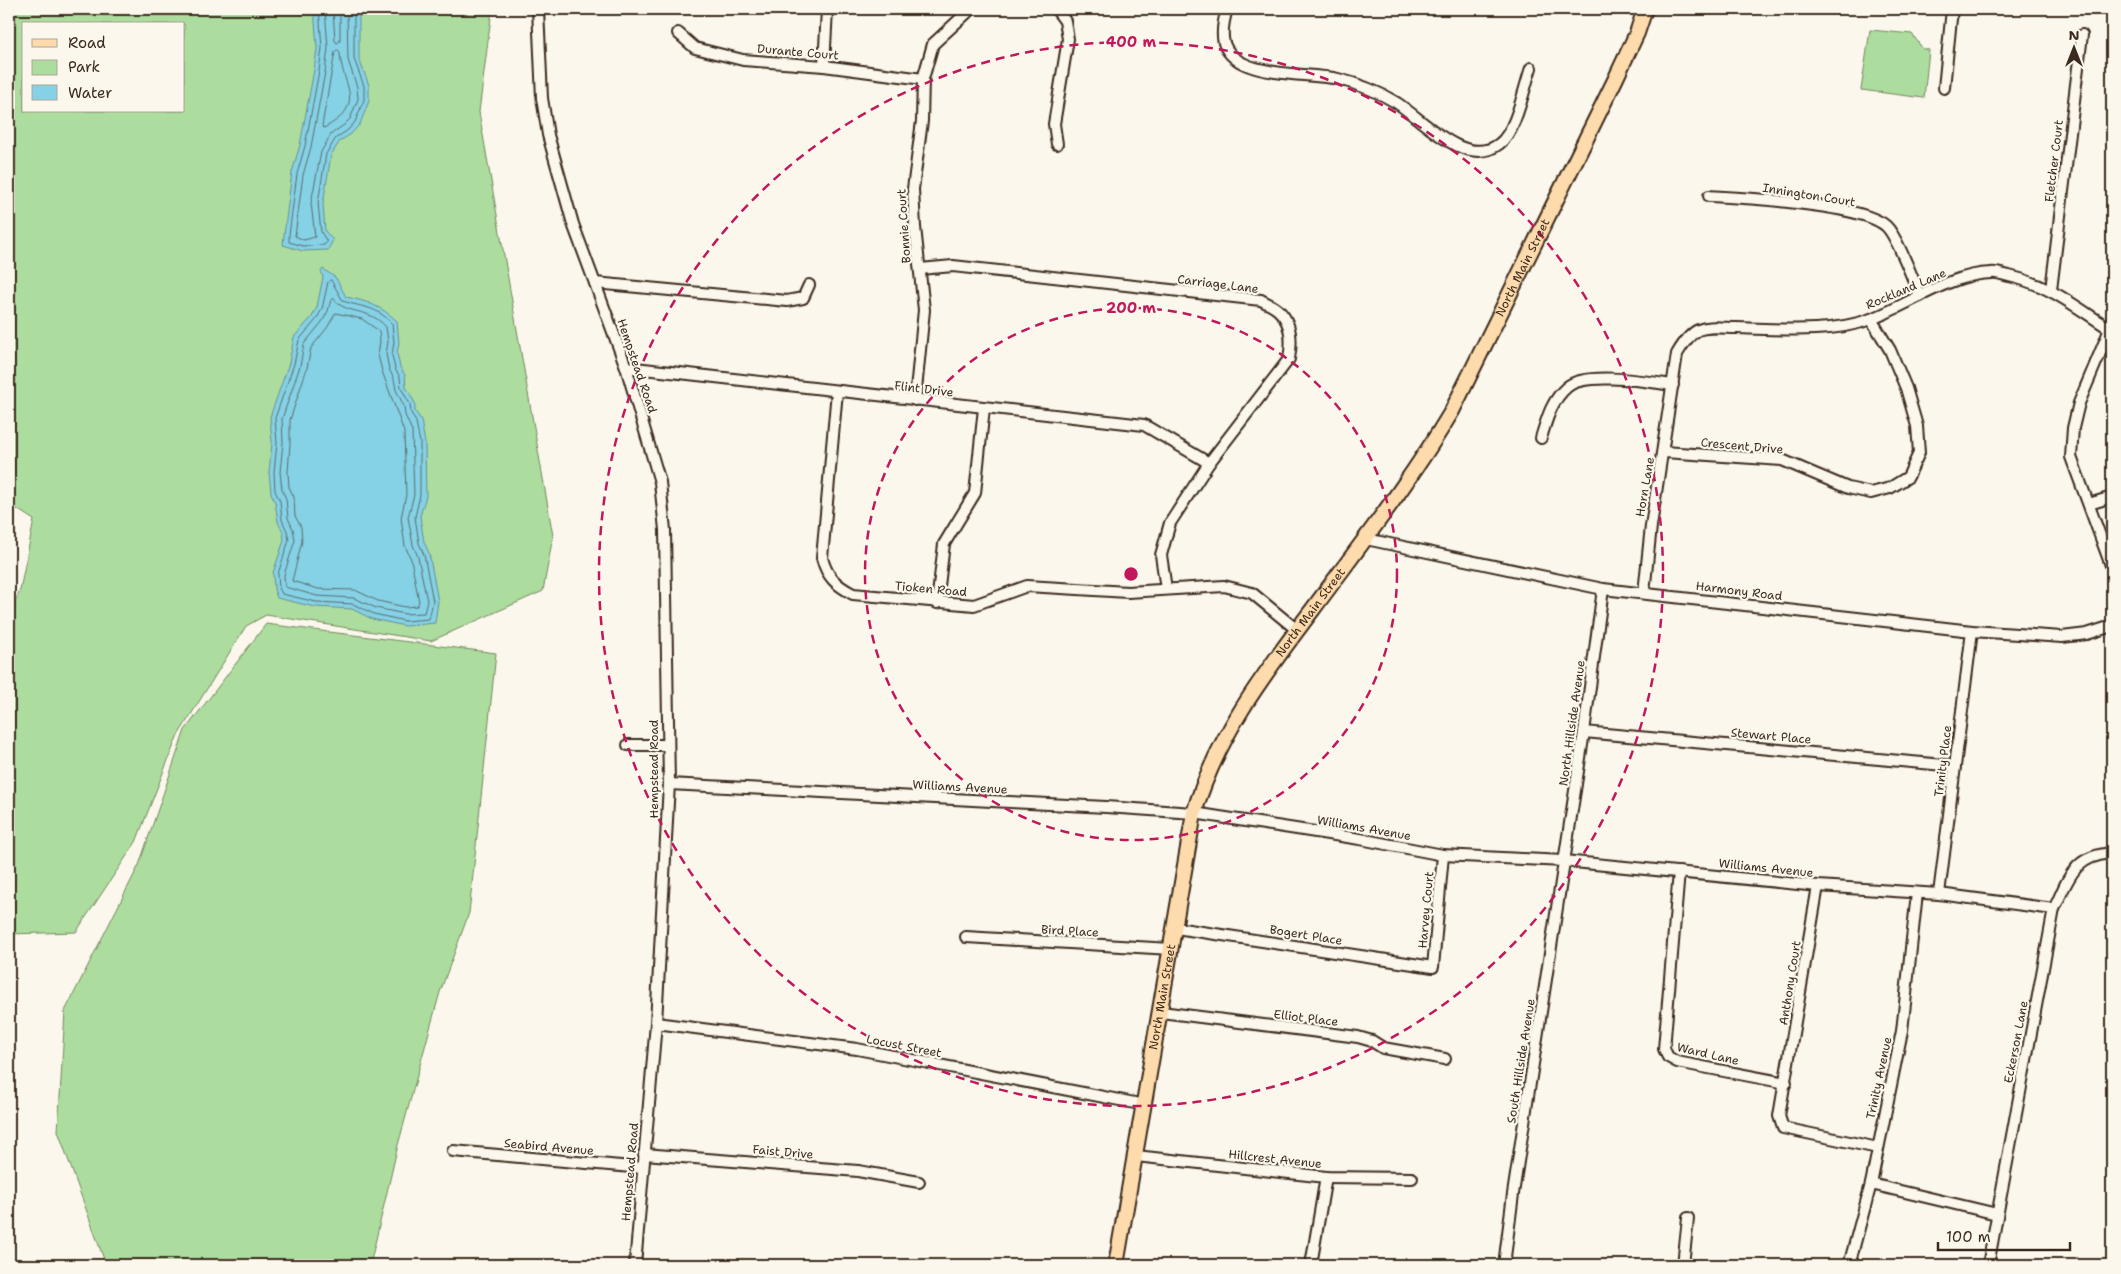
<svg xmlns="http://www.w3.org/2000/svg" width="2121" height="1274" viewBox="0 0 2121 1274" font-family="'Shantell Sans',sans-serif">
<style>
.green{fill:#acdd9e;stroke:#74845e;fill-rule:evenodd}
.water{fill:#85d1e5;stroke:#678e95}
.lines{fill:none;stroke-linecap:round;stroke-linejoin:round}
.shore{stroke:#596d6e;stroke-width:1}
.minor-casing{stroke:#3b2a1e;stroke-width:14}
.major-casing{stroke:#3b2a1e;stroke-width:18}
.minor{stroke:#fbf7ec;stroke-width:10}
.major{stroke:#fedbac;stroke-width:14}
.ring{fill:none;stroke:#c2185b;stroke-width:2.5;stroke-dasharray:9 6}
.labels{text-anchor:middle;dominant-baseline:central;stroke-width:4.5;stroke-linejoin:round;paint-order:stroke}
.street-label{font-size:12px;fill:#3b2a1e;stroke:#fbf7ec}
.centre{fill:#c2185b;stroke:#fbf7ec;stroke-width:2.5}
.ring-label{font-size:15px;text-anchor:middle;font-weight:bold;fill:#c2185b;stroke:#fbf7ec;stroke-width:4.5;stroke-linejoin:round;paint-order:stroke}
</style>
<rect width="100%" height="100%" fill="#fbf7ec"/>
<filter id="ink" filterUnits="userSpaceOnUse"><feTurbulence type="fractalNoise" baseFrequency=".02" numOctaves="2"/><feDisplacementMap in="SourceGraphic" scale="10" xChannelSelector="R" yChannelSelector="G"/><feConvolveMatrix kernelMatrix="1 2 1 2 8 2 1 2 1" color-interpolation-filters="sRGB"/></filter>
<g filter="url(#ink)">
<g class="green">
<path d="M9,9h483l-13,103 74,424 -10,55 -112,50 -165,-26 -20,11 -69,111 -41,105 -60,90 -67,2v-315l11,-29 14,-70 -25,-16zM24,24h160v87h-160z"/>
<polygon points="1870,30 1912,34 1923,49 1929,50 1924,98 1861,90"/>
<polygon points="266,624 496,653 469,913 440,992 398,1145 370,1265 106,1265 58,1131 65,1011 139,865 185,730"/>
</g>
<g class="water">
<polygon points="314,9 359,9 359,59 369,85 369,101 360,124 351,134 340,141 331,155 323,204 325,231 333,240 328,250 303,251 283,245 284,235 292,172 300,145 314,70 317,48"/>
<path d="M323,269l13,9 10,19c21,4 35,9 51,24l2,22 -2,10 3,14 5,8 1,12 9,16v8l6,9 4,23 1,53 -6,20 4,26 5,11 9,48 -3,22 -30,3 -33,-7 -20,-10 -37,-2 -38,-9 -3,-9 -1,-16 11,-33 -1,-8 -5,-10 -3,-20 -4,-9 -2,-21 3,-29 -2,-26 19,-54 5,-26 18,-20 5,-10 6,-30 -2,-6z"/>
</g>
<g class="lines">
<g class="shore">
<polyline points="319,9 322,48 319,71 305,146 297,174 289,235 289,242 303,246 324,245 327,242 321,232 318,203 326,154 336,138 348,130 355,122 364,100 364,86 354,59 354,9"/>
<polyline points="325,9 328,48 325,72 311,147 303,175 295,236 304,240 315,237 311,203 321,152 331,134 344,125 350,119 358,99 357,87 348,60 347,9"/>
<polyline points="333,9 335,41 337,43 340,41 340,9"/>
<path d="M338,50l2,2c1,34 29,52 -16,76l-2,-2 13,-74z"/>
<path d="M331,280l12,21c21,7 34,5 49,23l2,18 -2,13 3,14 5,8 1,11 9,16 1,9 5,9 4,21v52l-5,22 4,26 5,12 9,46 -4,18 -24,2 -31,-7 -21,-10 -37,-2 -34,-8 -3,-6 -1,-14 11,-34 -2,-9 -5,-11 -2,-19 -5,-10 -1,-19 3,-29 -2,-25 19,-54 5,-24 17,-20 6,-11 6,-27z"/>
<path d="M334,299c11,16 35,8 52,28l2,15 -2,12 3,15 5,10 2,11 8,16 1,9 7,16 2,64 -6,22 5,28 5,12 9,44 -3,12 -19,1 -29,-6 -22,-10 -37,-2 -32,-9 -1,-12 11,-35 -2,-11 -5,-11 -2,-19 -4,-10 -2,-17 3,-29 -1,-24 18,-53 4,-22 18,-22 6,-11 3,-11z"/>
<polygon points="336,313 362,319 379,331 380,341 378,355 382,371 404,432 406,495 401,518 405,546 411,559 419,602 417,606 405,607 378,601 355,590 318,589 292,581 302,541 301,527 295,516 294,497 289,487 288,472 290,444 290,420 307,368 311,348 327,328"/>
</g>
<g class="minor-casing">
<g id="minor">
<polyline points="538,9 542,98 548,135 573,224 626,367 660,482 665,530 669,784 656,1023 635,1265"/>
<polyline points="1056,9 1065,21 1068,39 1054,124 1057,144"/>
<path d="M1227,9c-3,10 -6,23 -3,34 11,36 83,29 114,36 21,5 41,13 59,24 26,17 69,66 102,41 17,-12 25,-56 32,-76"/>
<polyline points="678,33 695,48 743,60 824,66 923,79"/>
<polyline points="824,66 827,9"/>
<polyline points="1944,88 1952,9"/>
<path d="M1709,196c36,2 152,8 177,30 11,10 27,54 34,70"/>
<path d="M920,269l33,-3 308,34c5,3 13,6 17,10 14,12 14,32 11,49l-80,104 -39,60 -9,32 5,34"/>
<polyline points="595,283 787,301 803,298 809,285"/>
<polyline points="2051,290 2082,35"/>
<polyline points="2110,329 2079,403 2073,428 2071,457 2112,568"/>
<polyline points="626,367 1144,425 1209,463"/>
<path d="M837,391l-15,167c5,19 14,27 31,36l121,11 53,-19 101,6 96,-6 28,7 45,37"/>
<polyline points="915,400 924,310 915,227 913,189 922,121 923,79 933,44 971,9"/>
<path d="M1541,438c6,-19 10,-37 26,-51 18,-16 83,-5 106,-2"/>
<polyline points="1664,452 1782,460 1848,488 1871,493 1890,488 1908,477 1919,453 1917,426 1906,388 1890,350 1871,319"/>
<polyline points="2089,504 2112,497"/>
<polyline points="1366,539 1603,589 1972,631 2062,637 2087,634 2112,626"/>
<path d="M1644,593l7,-67 26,-172c18,-31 26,-27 59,-26 42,1 95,6 135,-9 38,-14 78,-45 120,-46 6,-1 12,2 18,3 42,9 68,32 103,54"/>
<polyline points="937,603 944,544 975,493 984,408"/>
<polyline points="1584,732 1955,766"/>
<polyline points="628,745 667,745"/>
<polyline points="669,784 1106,807 1194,813 1360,839 1443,855 1564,861 1818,886 1939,894 2054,909"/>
<polyline points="1679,872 1664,1049 1668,1057 1677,1062 1786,1083"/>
<polyline points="1818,886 1779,1116 1783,1128 1878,1148"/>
<polyline points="1939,894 1972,631"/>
<polyline points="1176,928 1433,967 1443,855"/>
<polyline points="966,937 1171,949"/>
<polyline points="1161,1012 1358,1037 1372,1041 1383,1048 1445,1059"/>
<polyline points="656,1023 857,1049 1145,1105"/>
<polyline points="453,1151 643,1168"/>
<polyline points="644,1154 858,1171 919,1182"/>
<polyline points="1136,1156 1326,1177 1412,1178"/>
<polyline points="1871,1184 1997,1214"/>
<polyline points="1311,1265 1326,1177"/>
<polyline points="1504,1265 1513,1194 1584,732 1603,589"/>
<polyline points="1683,1265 1688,1218"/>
<polyline points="1849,1265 1871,1184 1902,1031 1917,893"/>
<path d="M1988,1265l66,-356c15,-31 19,-53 58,-56"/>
</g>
</g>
<g class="major-casing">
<g id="major">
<path id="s1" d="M1116,1265l78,-452c24,-79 70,-139 119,-204 48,-65 98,-129 139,-198l163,-331 22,-47 8,-24"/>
</g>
</g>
<use href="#minor" class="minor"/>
<use href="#major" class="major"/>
</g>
</g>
<g class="ring">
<circle cx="1131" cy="574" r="266"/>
<circle cx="1131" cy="574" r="532"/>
</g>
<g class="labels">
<g class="street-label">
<text transform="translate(798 52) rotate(5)">Durante Court</text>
<text transform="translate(2054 161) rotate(-83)">Fletcher Court</text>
<text transform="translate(1809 195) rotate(9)">Innington Court</text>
<text transform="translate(904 226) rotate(-94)">Bonnie Court</text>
<text stroke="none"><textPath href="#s1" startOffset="1098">North Main Street</textPath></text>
<text transform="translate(1218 284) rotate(7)">Carriage Lane</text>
<text transform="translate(1906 289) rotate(-23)">Rockland Lane</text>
<text transform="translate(637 366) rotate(71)">Hempstead Road</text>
<text transform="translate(924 389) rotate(7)">Flint Drive</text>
<text transform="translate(1742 446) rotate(5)">Crescent Drive</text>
<text transform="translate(1645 487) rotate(-80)">Horn Lane</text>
<text transform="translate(931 589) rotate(5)">Tioken Road</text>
<text transform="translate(1739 591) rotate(7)">Harmony Road</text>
<text stroke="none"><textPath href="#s1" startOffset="692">North Main Street</textPath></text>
<text transform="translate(1572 723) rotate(-82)">North Hillside Avenue</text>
<text transform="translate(1771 736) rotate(5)">Stewart Place</text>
<text transform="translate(1943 761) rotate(-83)">Trinity Place</text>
<text transform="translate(654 769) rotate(-90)">Hempstead Road</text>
<text transform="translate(960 787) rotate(3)">Williams Avenue</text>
<text transform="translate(1364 828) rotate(10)">Williams Avenue</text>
<text transform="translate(1766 868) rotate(6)">Williams Avenue</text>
<text transform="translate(1426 910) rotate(-85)">Harvey Court</text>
<text transform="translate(1070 931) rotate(3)">Bird Place</text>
<text transform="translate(1306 935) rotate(9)">Bogert Place</text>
<text transform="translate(1790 983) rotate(-81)">Anthony Court</text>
<text stroke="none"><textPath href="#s1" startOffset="272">North Main Street</textPath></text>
<text transform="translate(1306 1018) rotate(7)">Elliot Place</text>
<text transform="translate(2016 1042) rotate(-79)">Eckerson Lane</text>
<text transform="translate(904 1046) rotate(11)">Locust Street</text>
<text transform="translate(1708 1054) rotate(13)">Ward Lane</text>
<text transform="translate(1521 1061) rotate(-81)">South Hillside Avenue</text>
<text transform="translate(1879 1078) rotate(-78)">Trinity Avenue</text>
<text transform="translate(549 1147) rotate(5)">Seabird Avenue</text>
<text transform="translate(783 1152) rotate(5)">Faist Drive</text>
<text transform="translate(1275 1159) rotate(6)">Hillcrest Avenue</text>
<text transform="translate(630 1172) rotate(-85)">Hempstead Road</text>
</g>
</g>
<circle cx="1131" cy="574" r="8" class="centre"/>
<g class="ring-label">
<text x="1131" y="47">400 m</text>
<text x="1131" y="313">200 m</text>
</g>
<rect width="2121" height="1274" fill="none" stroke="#fbf7ec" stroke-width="30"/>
<rect x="15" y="15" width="2091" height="1244" fill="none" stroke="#3b2a1e" stroke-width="2" filter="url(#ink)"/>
<rect x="22" y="22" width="162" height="90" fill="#fbf7ec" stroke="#aea59a"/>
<rect x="32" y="39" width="25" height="8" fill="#fedbac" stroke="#aea59a"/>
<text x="68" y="48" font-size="15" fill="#3b2a1e">Road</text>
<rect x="32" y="60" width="25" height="15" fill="#acdd9e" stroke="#aea59a"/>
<text x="68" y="72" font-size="15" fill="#3b2a1e">Park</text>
<rect x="32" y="85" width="25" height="15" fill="#85d1e5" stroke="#aea59a"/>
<text x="68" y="98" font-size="15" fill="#3b2a1e">Water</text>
<g transform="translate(2074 48)" stroke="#fbf7ec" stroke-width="4" paint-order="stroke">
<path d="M0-4L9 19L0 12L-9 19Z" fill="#3b2a1e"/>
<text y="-8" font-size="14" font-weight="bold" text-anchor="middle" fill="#3b2a1e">N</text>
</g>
<path d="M1938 1242v8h132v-8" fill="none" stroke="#3b2a1e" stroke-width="2.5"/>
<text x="1946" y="1242" font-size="15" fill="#3b2a1e" stroke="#fbf7ec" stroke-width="4" paint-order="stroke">100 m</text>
</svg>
